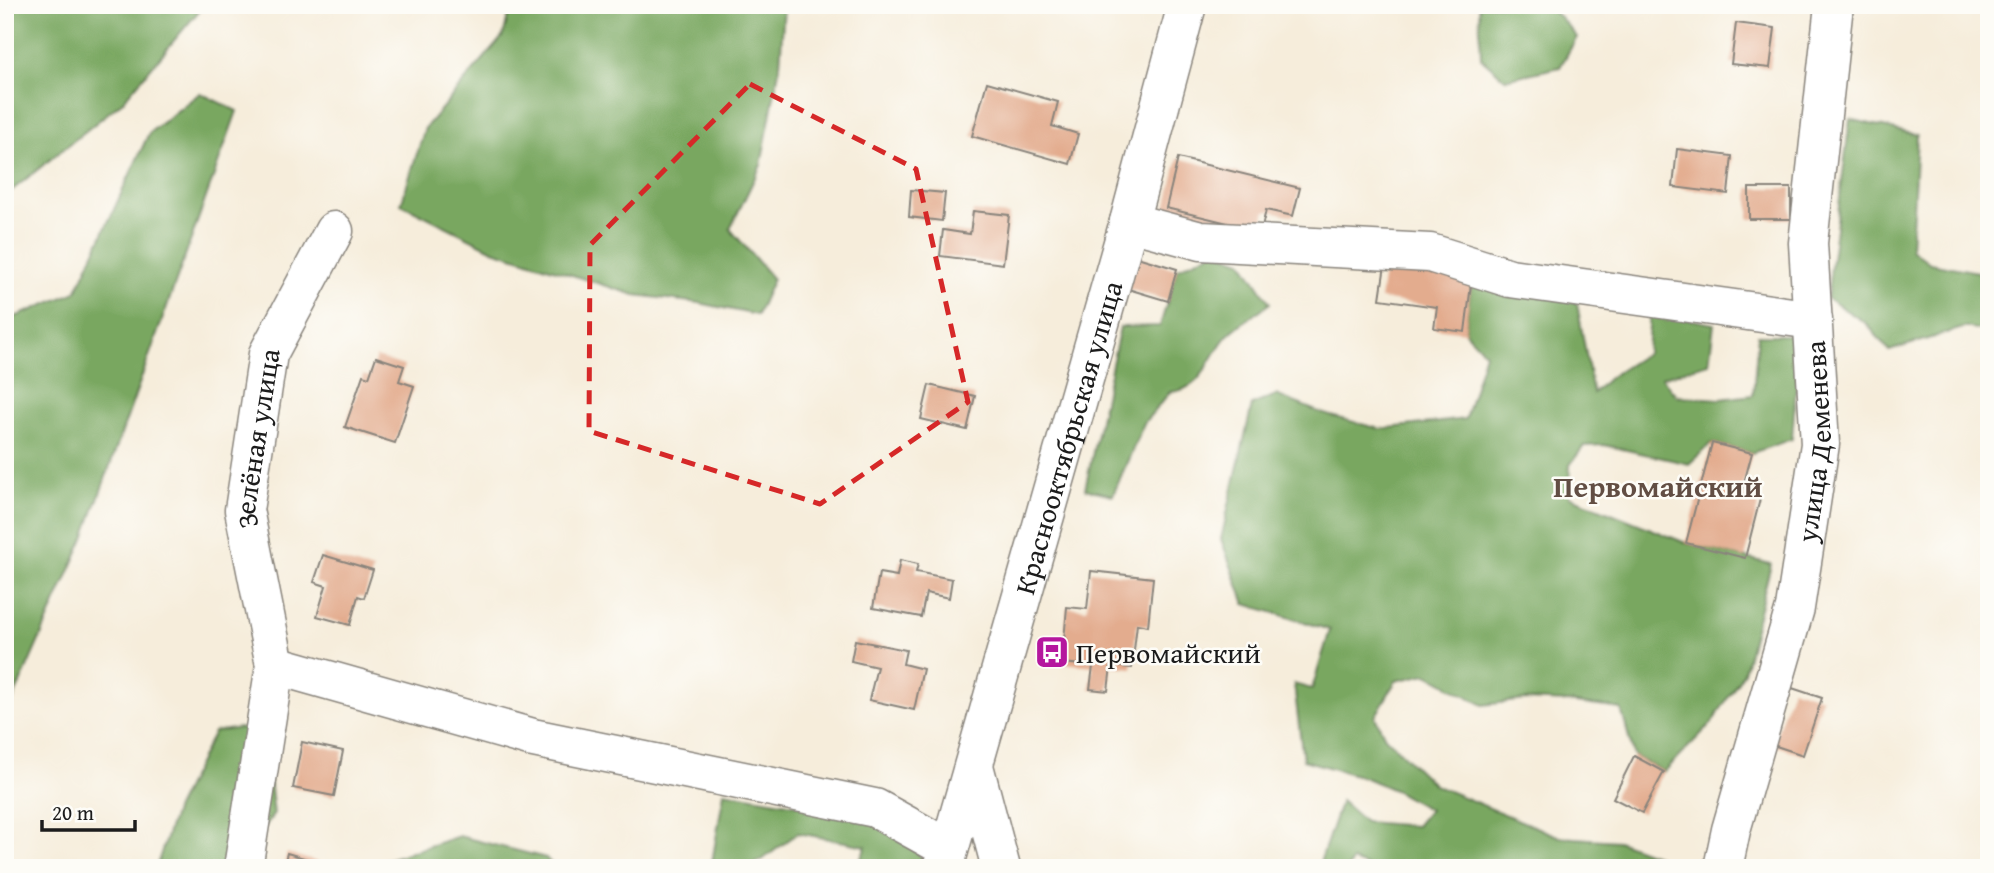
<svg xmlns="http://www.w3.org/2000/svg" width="1994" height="873" viewBox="0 0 1994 873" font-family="'Gentium Book Plus',serif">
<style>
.forest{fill:#79a761;stroke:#4a623e;stroke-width:2}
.building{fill:#e3ac8e}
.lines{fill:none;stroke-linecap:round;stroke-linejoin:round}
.minor-casing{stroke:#89847c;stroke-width:41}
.minor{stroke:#fff;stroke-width:38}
.marked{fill:none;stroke:#d62828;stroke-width:5;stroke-dasharray:14 9;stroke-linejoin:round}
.labels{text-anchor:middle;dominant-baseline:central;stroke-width:5;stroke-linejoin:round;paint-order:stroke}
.street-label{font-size:28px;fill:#1c1c1c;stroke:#fdfcf7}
.poi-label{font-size:28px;fill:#1c1c1c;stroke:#fdfcf7;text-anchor:start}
.neighbourhood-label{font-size:30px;font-weight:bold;fill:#624e44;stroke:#fdfcf7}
</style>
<rect width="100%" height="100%" fill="#fdfcf7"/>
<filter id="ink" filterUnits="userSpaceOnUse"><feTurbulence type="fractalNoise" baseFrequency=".0143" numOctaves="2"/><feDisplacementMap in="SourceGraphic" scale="14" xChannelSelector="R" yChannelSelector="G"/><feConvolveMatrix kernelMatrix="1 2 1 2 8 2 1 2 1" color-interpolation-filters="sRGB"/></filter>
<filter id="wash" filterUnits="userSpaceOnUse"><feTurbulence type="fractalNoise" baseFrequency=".00686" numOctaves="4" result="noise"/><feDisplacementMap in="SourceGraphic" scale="28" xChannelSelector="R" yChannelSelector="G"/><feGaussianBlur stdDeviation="1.57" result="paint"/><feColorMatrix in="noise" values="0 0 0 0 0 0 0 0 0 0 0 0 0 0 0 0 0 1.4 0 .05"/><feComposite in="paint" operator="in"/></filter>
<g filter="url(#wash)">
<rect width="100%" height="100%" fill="#f6eddb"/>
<g class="forest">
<polygon points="5,5 204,5 123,101 5,196"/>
<polygon points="511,5 787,5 784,7 780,65 761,165 730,229 773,279 757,315 699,303 635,295 493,250 401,204 425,128 503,36"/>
<polygon points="1479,5 1545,5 1560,17 1577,37 1560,67 1505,79 1481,58"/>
<polygon points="200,93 237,111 84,538 5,718 5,321 76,292 149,133"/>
<polygon points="1850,119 1917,135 1911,249 1930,263 1989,274 1989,332 1966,327 1889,351 1867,324 1827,298"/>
<path d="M1214,251l28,10 28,42c-13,10 -28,19 -40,30 -21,19 -23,57 -60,59l-26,31 -31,72 -28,-6 35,-162 40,-1 17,-57z"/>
<polygon points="1472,277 1577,303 1593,393 1610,377 1647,353 1650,312 1714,324 1709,363 1662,377 1676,396 1720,399 1753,395 1758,335 1800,335 1792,439 1752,453 1712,443 1689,464 1604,445 1584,446 1570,465 1569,496 1686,543 1771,564 1744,672 1712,723 1664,772 1634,756 1621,709 1568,702 1525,700 1483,705 1427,674 1396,681 1375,717 1385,737 1434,785 1560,837 1618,841 1658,856 1660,868 1372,868 1352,861 1348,868 1318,868 1341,801 1365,822 1416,826 1429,810 1396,791 1366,778 1303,760 1294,684 1312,689 1330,630 1245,604 1221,539 1252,405 1276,395 1324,414 1380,429 1465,419 1485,353 1465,332"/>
<polygon points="240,728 265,738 274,814 235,868 156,868 176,808 214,732"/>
<polygon points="724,792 882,819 932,867 857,868 866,846 798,833 762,860 746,868 711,868"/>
<polygon points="459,836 546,858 555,868 362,868"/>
</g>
<g id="blocks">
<g class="building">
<polygon points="1254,5 1271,5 1269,10"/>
<polygon points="1736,23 1775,28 1770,68 1731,64"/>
<polygon points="987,82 1058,102 1052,126 1078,134 1070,164 972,136"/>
<polygon points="1677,149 1732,156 1728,194 1673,187"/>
<polygon points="1178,158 1300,188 1293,216 1266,210 1261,231 1166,208"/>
<rect x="1749" y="188" width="42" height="31"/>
<polygon points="911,190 945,193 942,221 909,217"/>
<polygon points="973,211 1009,215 1003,264 940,256 943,230 970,234"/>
<polygon points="1137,257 1177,269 1168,301 1128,289"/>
<polygon points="1385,265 1472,277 1465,332 1434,328 1437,307 1380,299"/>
<polygon points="376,357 404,366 399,381 414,386 395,443 345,427 363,375 369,377"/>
<polygon points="929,385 975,396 967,430 921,419"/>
<polygon points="1712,443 1752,453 1741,494 1760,499 1745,558 1686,543"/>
<polygon points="323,555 373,570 364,598 358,596 350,625 317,616 326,586 314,582"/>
<polygon points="900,560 918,564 916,572 952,579 949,598 926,593 921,617 873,608 879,573 897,576"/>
<polygon points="1091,571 1153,578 1148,626 1137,624 1132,668 1111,666 1108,691 1090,689 1093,666 1062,663 1067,607 1087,609"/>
<polygon points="855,640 906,650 903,664 923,669 914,710 869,700 877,667 851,661"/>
<polygon points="1792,688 1822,698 1803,755 1773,745"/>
<polygon points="302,742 343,751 334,796 293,788"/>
<polygon points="1634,756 1664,772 1642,813 1613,798"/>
<polygon points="287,853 321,863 320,868 283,868"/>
</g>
</g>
</g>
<g filter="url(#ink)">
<use href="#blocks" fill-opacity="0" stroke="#89847c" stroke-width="2"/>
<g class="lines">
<g class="minor-casing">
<g id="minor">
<polyline points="1129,222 1201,241 1430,253 1510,278 1813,320"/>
<polyline points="275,665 533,738 875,808 949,849"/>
<polyline points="974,766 1001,868"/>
<path id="s1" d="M243,868l32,-203 -31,-155 24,-156 66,-123"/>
<path id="s2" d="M944,868l185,-646 58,-217"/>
<path id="s3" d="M1723,868l8,-38 64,-222 25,-164 -12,-201 26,-238"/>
</g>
</g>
<use href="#minor" class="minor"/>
</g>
</g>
<path class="marked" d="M750,84l166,85 52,233 -148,102 -231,-73 1,-186z"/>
<defs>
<g id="bus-square" transform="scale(1.75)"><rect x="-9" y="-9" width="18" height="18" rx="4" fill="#b5179e" stroke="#fdfcf7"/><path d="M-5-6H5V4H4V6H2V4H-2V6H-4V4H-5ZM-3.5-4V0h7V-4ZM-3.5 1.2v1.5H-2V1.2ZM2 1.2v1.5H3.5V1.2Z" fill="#fff"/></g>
</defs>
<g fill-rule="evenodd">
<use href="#bus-square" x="1052" y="652"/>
</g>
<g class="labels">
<g class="street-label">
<text stroke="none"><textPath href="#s2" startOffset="448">Краснооктябрьская улица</textPath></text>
<text stroke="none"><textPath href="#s1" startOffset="436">Зелёная улица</textPath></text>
<text stroke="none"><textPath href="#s3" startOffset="438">улица Деменева</textPath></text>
</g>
<g class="poi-label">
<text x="1076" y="652">Первомайский</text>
</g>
<g class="neighbourhood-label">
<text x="1658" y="486">Первомайский</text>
</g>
</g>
<rect width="1994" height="873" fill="none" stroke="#fdfcf7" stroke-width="28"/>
<path d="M42 820v10h93v-10" fill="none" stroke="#1c1c1c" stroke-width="3.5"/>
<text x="52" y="820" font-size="21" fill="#1c1c1c" stroke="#fdfcf7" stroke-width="5" paint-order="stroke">20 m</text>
</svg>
